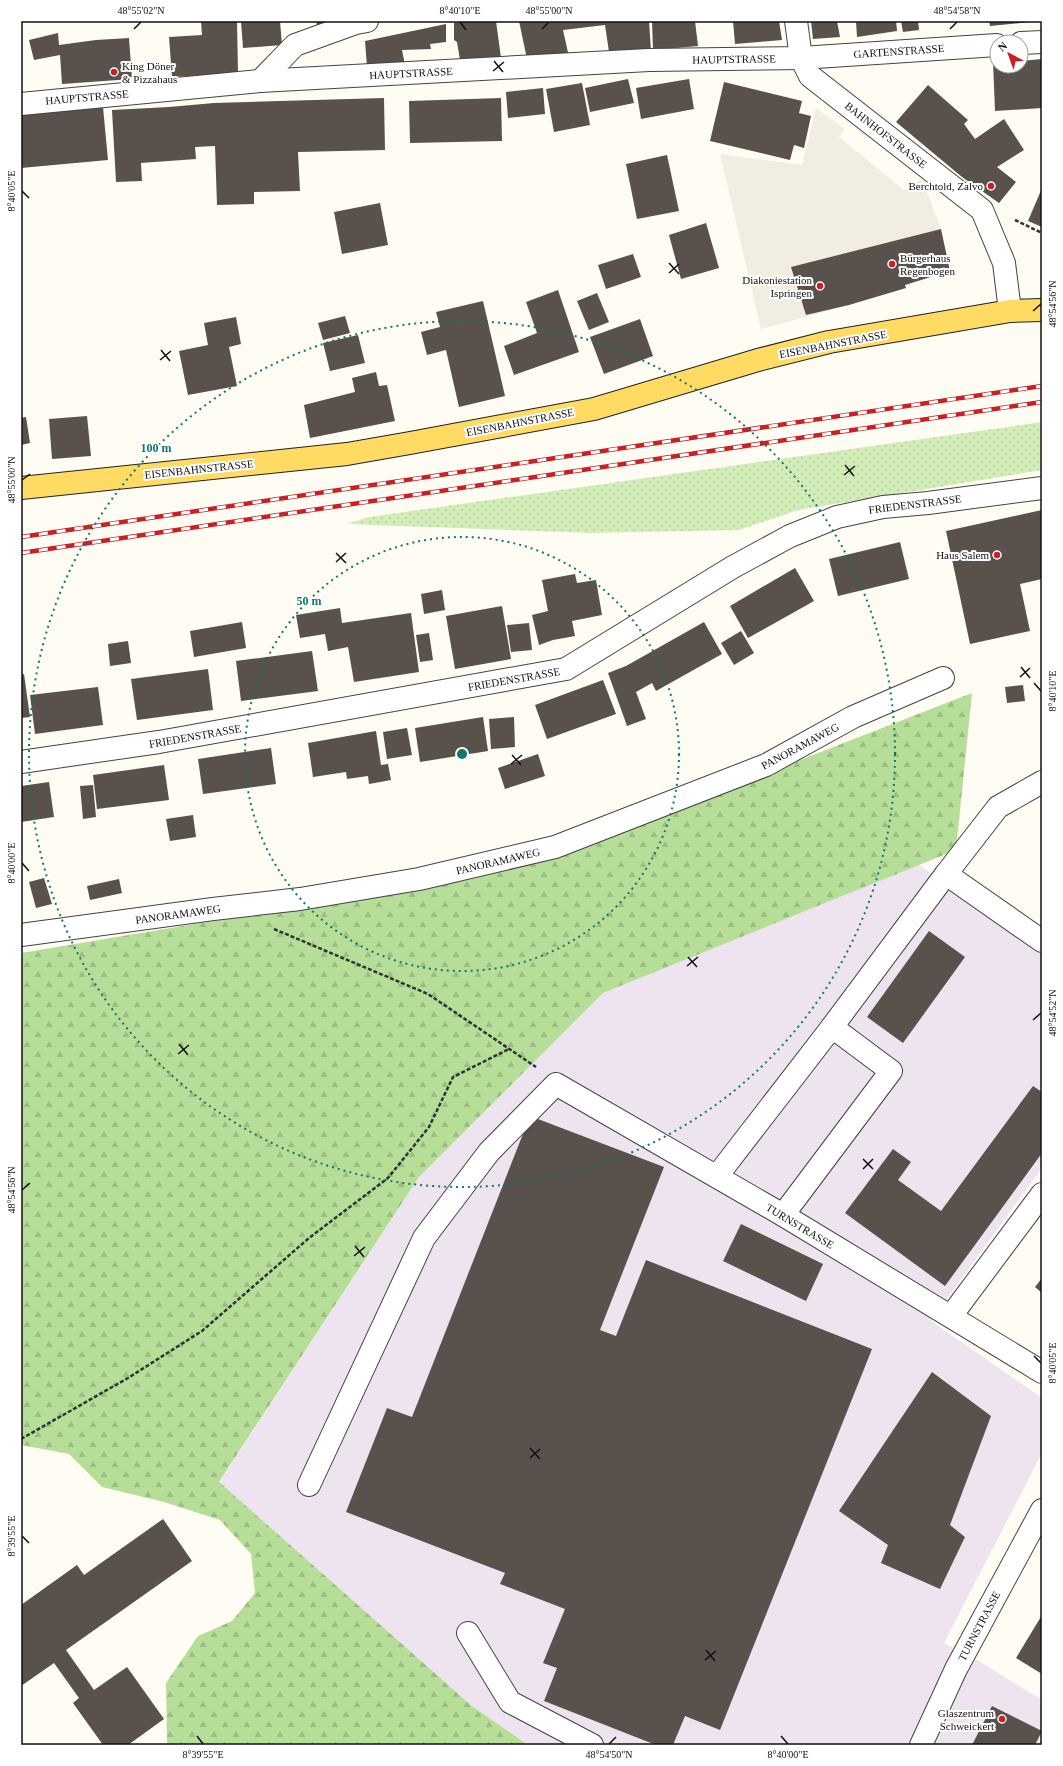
<svg xmlns="http://www.w3.org/2000/svg" width="1063" height="1766" viewBox="0 0 1063 1766" font-family="Georgia,serif">
<style>
.industrial{fill:#eee4ef}
.grass{fill:url(#grass-dots)}
.forest{fill:url(#forest-firs)}
.plaza{fill:#f1ede0}
.building{fill:#59514c}
.lines{fill:none;stroke-linecap:round;stroke-linejoin:round}
.minor-casing{stroke:#434343;stroke-width:24}
.major-casing{stroke:#212121;stroke-width:24}
.path{stroke:#323232;stroke-width:2.5;stroke-dasharray:4 2;stroke-linecap:butt}
.minor{stroke:#fff;stroke-width:22}
.major{stroke:#ffdb63;stroke-width:22}
.rail-casing{stroke:#c91f25;stroke-width:4.5}
.rail{stroke:#fff;stroke-width:3;stroke-dasharray:9;stroke-linecap:butt}
.ticks{fill:none;stroke:#101010;stroke-width:1.5}
.ring{fill:none;stroke:#0f766e;stroke-width:2;stroke-dasharray:2 4}
.poi-dot{fill:#c91f25;stroke:#fff;stroke-width:1.5}
.labels{text-anchor:middle;dominant-baseline:central;stroke-width:4;stroke-linejoin:round;paint-order:stroke}
.street-label{font-size:11px;fill:#101010;stroke:#fff}
.poi-label{font-size:11px;fill:#101010;stroke:#fff;text-anchor:end}
.centre{fill:#0f766e;stroke:#fff;stroke-width:2}
.ring-label{font-size:12px;text-anchor:middle;font-weight:bold;fill:#0f766e;stroke:#fff;stroke-width:4;stroke-linejoin:round;paint-order:stroke}
.neatline{fill:none;stroke:#101010;stroke-width:1.5}
.ticks-label{font-size:10px;text-anchor:middle;fill:#101010}
</style>
<defs>
<pattern id="grass-dots" width="8" height="8" patternUnits="userSpaceOnUse"><rect width="8" height="8" fill="#d3edb9"/><path d="M2 2h.1M6 6h.1" fill="none" stroke="#b4ca9e" stroke-width="1.8" stroke-linecap="round"/></pattern>
<pattern id="forest-firs" width="22" height="20" patternUnits="userSpaceOnUse"><rect width="22" height="20" fill="#b7de98"/><path d="M5 1l3.5 6h-7zM16 11l3.5 6h-7z" fill="#9cbd82"/></pattern>
</defs>
<rect width="100%" height="100%" fill="#fffdf3"/>
<polygon class="industrial" points="918,864 1042,955 1042,1168 931,1321 1042,1398 1042,1453 944,1643 977,1660 1042,1700 1042,1745 528,1745 472,1706 219,1483 419,1177 603,993"/>
<polygon class="grass" points="1042,422 1042,470 798,510 739,530 590,533 347,524 369,517"/>
<polygon class="forest" points="972,693 956,850 603,993 419,1177 219,1482 472,1706 528,1745 167,1745 166,1683 198,1636 232,1621 255,1593 251,1554 220,1520 164,1502 102,1487 69,1454 21,1445 21,953 321,903 569,850"/>
<polygon class="plaza" points="816,108 845,129 839,137 904,190 922,179 941,229 833,257 849,305 761,329 720,154 802,165"/>
<g class="building">
<polygon points="201,21 237,21 238,73 172,77 169,37 202,35"/>
<polygon points="241,21 280,21 282,45 243,48"/>
<polygon points="316,21 328,21 317,25"/>
<polygon points="467,21 496,21 501,58 460,60 457,42 454,40 454,23"/>
<polygon points="519,21 649,21 651,51 609,52 605,25 563,30 569,57 527,59"/>
<polygon points="652,21 695,21 698,46 653,50"/>
<polygon points="733,21 779,21 782,40 735,44"/>
<polygon points="811,21 837,21 840,37 813,39"/>
<polygon points="856,21 896,21 897,31 857,37"/>
<polygon points="901,21 918,21 919,30 903,32"/>
<polygon points="989,21 1030,21 1030,22 990,26"/>
<polygon points="446,24 446,42 430,44 431,49 402,50 405,65 367,67 365,41"/>
<polygon points="58,33 59,45 96,40 129,38 132,79 62,84 60,55 34,60 29,40"/>
<polygon points="1042,59 1042,108 995,111 993,62 997,62 997,66 1021,66 1021,61"/>
<polygon points="628,79 634,103 590,112 585,88"/>
<polygon points="689,79 694,109 641,119 636,88"/>
<polygon points="724,82 802,101 799,113 811,116 804,148 794,145 790,160 710,141"/>
<polygon points="582,83 590,125 554,132 546,89"/>
<polygon points="928,85 968,120 964,124 975,139 1004,119 1024,150 997,167 1016,182 999,203 962,177 896,122"/>
<polygon points="543,88 545,114 508,118 506,92"/>
<polygon points="384,98 385,150 298,152 300,191 254,192 254,204 217,205 215,146 195,147 196,159 141,163 142,181 116,182 112,110 169,107 214,103"/>
<polygon points="501,98 502,141 410,143 409,101"/>
<polygon points="103,107 108,160 21,168 21,115"/>
<polygon points="667,155 679,211 637,219 626,164"/>
<polygon points="1042,188 1042,227 1028,221"/>
<polygon points="380,203 388,245 342,254 334,212"/>
<polygon points="706,223 719,268 681,279 669,235"/>
<polygon points="941,229 950,271 905,285 906,288 849,305 806,315 791,267"/>
<polygon points="633,254 641,277 606,289 598,265"/>
<polygon points="558,290 579,352 514,375 504,346 537,333 526,302"/>
<polygon points="597,293 609,322 589,330 577,301"/>
<polygon points="483,301 505,396 459,407 446,350 427,355 421,332 440,327 436,312"/>
<polygon points="345,316 350,333 323,340 318,323"/>
<polygon points="236,317 241,344 229,347 237,386 188,395 179,351 208,345 204,323"/>
<polygon points="640,319 653,356 604,374 590,337"/>
<polygon points="358,335 365,363 330,371 323,343"/>
<polygon points="376,372 379,386 387,385 395,421 310,438 304,405 355,392 352,378"/>
<polygon points="87,416 91,456 52,459 49,419"/>
<polygon points="26,417 30,443 21,445 21,418"/>
<polygon points="1042,510 1042,579 1020,584 1030,631 970,644 946,531"/>
<polygon points="900,542 909,579 838,596 829,559"/>
<polygon points="795,568 814,601 748,638 730,606"/>
<polygon points="575,574 577,583 596,580 602,615 572,621 575,636 553,640 539,645 532,615 548,611 542,580"/>
<polygon points="442,590 445,610 424,614 421,594"/>
<polygon points="502,606 511,659 455,669 446,616"/>
<polygon points="340,608 342,623 411,613 419,672 354,682 348,647 328,651 325,634 300,638 296,615"/>
<polygon points="242,622 246,648 194,657 190,631"/>
<polygon points="704,622 722,654 656,691 652,683 636,692 646,719 627,726 608,673 626,666"/>
<polygon points="529,623 532,650 511,652 507,625"/>
<polygon points="741,631 754,653 734,665 721,643"/>
<polygon points="429,633 433,660 420,662 416,635"/>
<polygon points="128,641 131,663 110,666 108,644"/>
<polygon points="312,651 318,691 241,701 236,661"/>
<polygon points="208,669 213,710 137,720 131,679"/>
<polygon points="24,674 30,717 21,718 21,675"/>
<polygon points="603,680 616,714 547,739 535,705"/>
<polygon points="1023,685 1025,701 1007,703 1005,687"/>
<polygon points="98,687 103,725 35,734 30,695"/>
<polygon points="483,717 488,751 420,762 415,728"/>
<polygon points="514,717 515,747 491,749 489,719"/>
<polygon points="407,728 412,755 387,759 383,732"/>
<polygon points="376,731 381,765 388,764 391,780 369,784 368,776 347,779 346,772 313,777 308,743"/>
<polygon points="271,748 276,784 203,794 198,759"/>
<polygon points="538,754 545,776 505,789 498,768"/>
<polygon points="164,765 169,800 97,809 93,775"/>
<polygon points="49,782 54,817 21,822 21,786"/>
<polygon points="93,785 96,817 83,819 80,786"/>
<polygon points="193,815 196,837 170,841 166,819"/>
<polygon points="44,878 52,904 36,908 29,882"/>
<polygon points="119,879 122,893 90,900 87,886"/>
<polygon points="929,931 965,957 903,1043 867,1017"/>
<polygon points="1033,1086 1042,1092 1042,1153 945,1286 845,1213 893,1149 911,1162 898,1180 941,1211"/>
<polygon points="530,1116 664,1167 600,1330 616,1336 646,1260 872,1349 720,1730 685,1716 673,1745 656,1745 544,1701 557,1668 543,1663 565,1609 500,1584 505,1573 346,1512 387,1408 412,1417"/>
<polygon points="741,1224 823,1264 806,1301 723,1261"/>
<polygon points="1042,1278 1042,1293 1035,1287"/>
<polygon points="932,1372 991,1416 950,1525 965,1537 940,1589 881,1563 888,1545 839,1511"/>
<polygon points="163,1519 192,1561 66,1650 94,1690 127,1667 164,1719 128,1745 103,1745 73,1703 79,1698 54,1663 21,1686 21,1605 77,1565 84,1575"/>
<polygon points="1042,1615 1042,1674 1016,1658"/>
<polygon points="992,1706 1042,1731 1035,1745 972,1745"/>
</g>
<g class="lines">
<g class="minor-casing">
<g id="minor">
<polyline points="796,21 801,58 810,76 982,210 1004,263 1010,311"/>
<polyline points="1021,43 1042,42"/>
<polyline points="260,81 295,45 356,23 367,21"/>
<polyline points="21,104 260,81 649,60 801,58 997,45"/>
<polyline points="21,762 159,742 566,669 733,567 790,536 837,517 883,507 928,503 1042,488"/>
<polyline points="1042,782 998,807 946,874 1042,941"/>
<polyline points="21,935 213,909 300,899 419,879 555,847 766,765 853,717 943,678"/>
<polyline points="832,1027 946,874"/>
<polyline points="717,1176 832,1027 891,1071 783,1215"/>
<polyline points="951,1316 1042,1194"/>
<polyline points="309,1485 424,1238 489,1152 556,1084 783,1215 1042,1372"/>
<polyline points="468,1633 510,1702 592,1745"/>
<polyline points="921,1745 956,1669 1042,1510"/>
</g>
</g>
<g class="major-casing">
<polyline id="major" points="21,488 347,454 410,443 594,409 758,360 829,342 1010,311 1042,310"/>
</g>
<g class="path">
<polyline points="1015,220 1042,233"/>
<polyline points="274,929 428,994 536,1067"/>
<polyline points="21,1439 128,1378 202,1331 309,1238 388,1178 429,1127 453,1077 509,1049"/>
</g>
<use href="#minor" class="minor"/>
<use href="#major" class="major"/>
<g class="rail-casing">
<g id="rail">
<polyline points="21,537 1042,386"/>
<polyline points="21,553 1042,402"/>
</g>
</g>
<use href="#rail" class="rail"/>
</g>
<path class="ticks" d="M460,22l6,8M134,29l7,-7M542,29l7,-7M950,29l7,-7M494,61l9,11M493,71l11,-9M22,191l7,7M669,263l10,11M669,273l10,-9M1033,311l8,-7M161,350l9,11M160,360l11,-9M845,465l9,11M844,475l11,-9M22,480l8,-6M336,553l10,10M336,562l10,-9M1021,667l9,11M1020,677l10,-9M1034,683l7,8M512,755l9,10M511,764l11,-9M22,863l7,8M688,957l9,10M687,966l11,-9M1033,1020l8,-7M179,1044l9,11M178,1054l11,-9M863,1159l10,10M863,1169l10,-10M22,1190l8,-7M355,1246l9,11M354,1256l11,-9M1034,1356l7,7M530,1448l10,11M530,1458l10,-9M22,1536l7,7M706,1650l9,11M705,1660l11,-9M197,1736l6,8M781,1736l7,8M609,1744l7,-7"/>
<g class="ring">
<circle cx="462" cy="754" r="217"/>
<circle cx="462" cy="754" r="433"/>
</g>
<g class="poi-dot">
<circle cx="114" cy="72" r="4"/>
<circle cx="991" cy="186" r="4"/>
<circle cx="892" cy="264" r="4"/>
<circle cx="820" cy="286" r="4"/>
<circle cx="997" cy="555" r="4"/>
<circle cx="1002" cy="1719" r="4"/>
</g>
<g class="labels">
<g class="street-label">
<text transform="translate(899 51) rotate(-4)">GARTENSTRASSE</text>
<text transform="translate(734 59) rotate(-1)">HAUPTSTRASSE</text>
<text transform="translate(411 73) rotate(-3)">HAUPTSTRASSE</text>
<text transform="translate(87 97) rotate(-5)">HAUPTSTRASSE</text>
<text transform="translate(886 135) rotate(38)">BAHNHOFSTRASSE</text>
<text transform="translate(833 344) rotate(-11)">EISENBAHNSTRASSE</text>
<text transform="translate(520 422) rotate(-11)">EISENBAHNSTRASSE</text>
<text transform="translate(199 469) rotate(-6)">EISENBAHNSTRASSE</text>
<text transform="translate(915 504) rotate(-7)">FRIEDENSTRASSE</text>
<text transform="translate(514 679) rotate(-10)">FRIEDENSTRASSE</text>
<text transform="translate(195 736) rotate(-10)">FRIEDENSTRASSE</text>
<text transform="translate(800 746) rotate(-28)">PANORAMAWEG</text>
<text transform="translate(498 861) rotate(-13)">PANORAMAWEG</text>
<text transform="translate(178 914) rotate(-8)">PANORAMAWEG</text>
<text transform="translate(800 1226) rotate(31)">TURNSTRASSE</text>
<text transform="translate(979 1626) rotate(-62)">TURNSTRASSE</text>
</g>
<g class="poi-label">
<text x="122" y="66" text-anchor="start">King Döner<tspan x="122" dy="13">&amp; Pizzahaus</tspan></text>
<text x="983" y="186">Berchtold, Zalvo</text>
<text x="900" y="258" text-anchor="start">Bürgerhaus<tspan x="900" dy="13">Regenbogen</tspan></text>
<text x="812" y="280">Diakoniestation<tspan x="812" dy="13">Ispringen</tspan></text>
<text x="989" y="555">Haus Salem</text>
<text x="994" y="1713">Glaszentrum<tspan x="994" dy="13">Schweickert</tspan></text>
</g>
</g>
<circle cx="462" cy="754" r="6" class="centre"/>
<g class="ring-label">
<text x="156" y="452">100 m</text>
<text x="309" y="605">50 m</text>
</g>
<rect width="1063" height="1766" fill="none" stroke="#ffffff" stroke-width="44"/>
<g transform="translate(1009 54) rotate(319)"><circle r="19" fill="#ffffff" stroke="#9f9f9f"/>
<path d="M0-3L7 15L0 10L-7 15Z" fill="#c91f25"/>
<text y="-6" font-size="11" font-weight="bold" text-anchor="middle" fill="#101010">N</text>
</g>
<rect x="22" y="22" width="1019" height="1722" class="neatline"/>
<g class="ticks-label">
<text x="141" y="14">48°55'02"N</text>
<text x="460" y="14">8°40'10"E</text>
<text x="549" y="14">48°55'00"N</text>
<text x="957" y="14">48°54'58"N</text>
<text transform="translate(11 191) rotate(-90)" y="4">8°40'05"E</text>
<text transform="translate(1052 304) rotate(-90)" y="4">48°54'56"N</text>
<text transform="translate(11 480) rotate(-90)" y="4">48°55'00"N</text>
<text transform="translate(1052 691) rotate(-90)" y="4">8°40'10"E</text>
<text transform="translate(11 863) rotate(-90)" y="4">8°40'00"E</text>
<text transform="translate(1052 1013) rotate(-90)" y="4">48°54'52"N</text>
<text transform="translate(11 1190) rotate(-90)" y="4">48°54'56"N</text>
<text transform="translate(1052 1363) rotate(-90)" y="4">8°40'05"E</text>
<text transform="translate(11 1536) rotate(-90)" y="4">8°39'55"E</text>
<text x="203" y="1758">8°39'55"E</text>
<text x="609" y="1758">48°54'50"N</text>
<text x="788" y="1758">8°40'00"E</text>
</g>
</svg>
